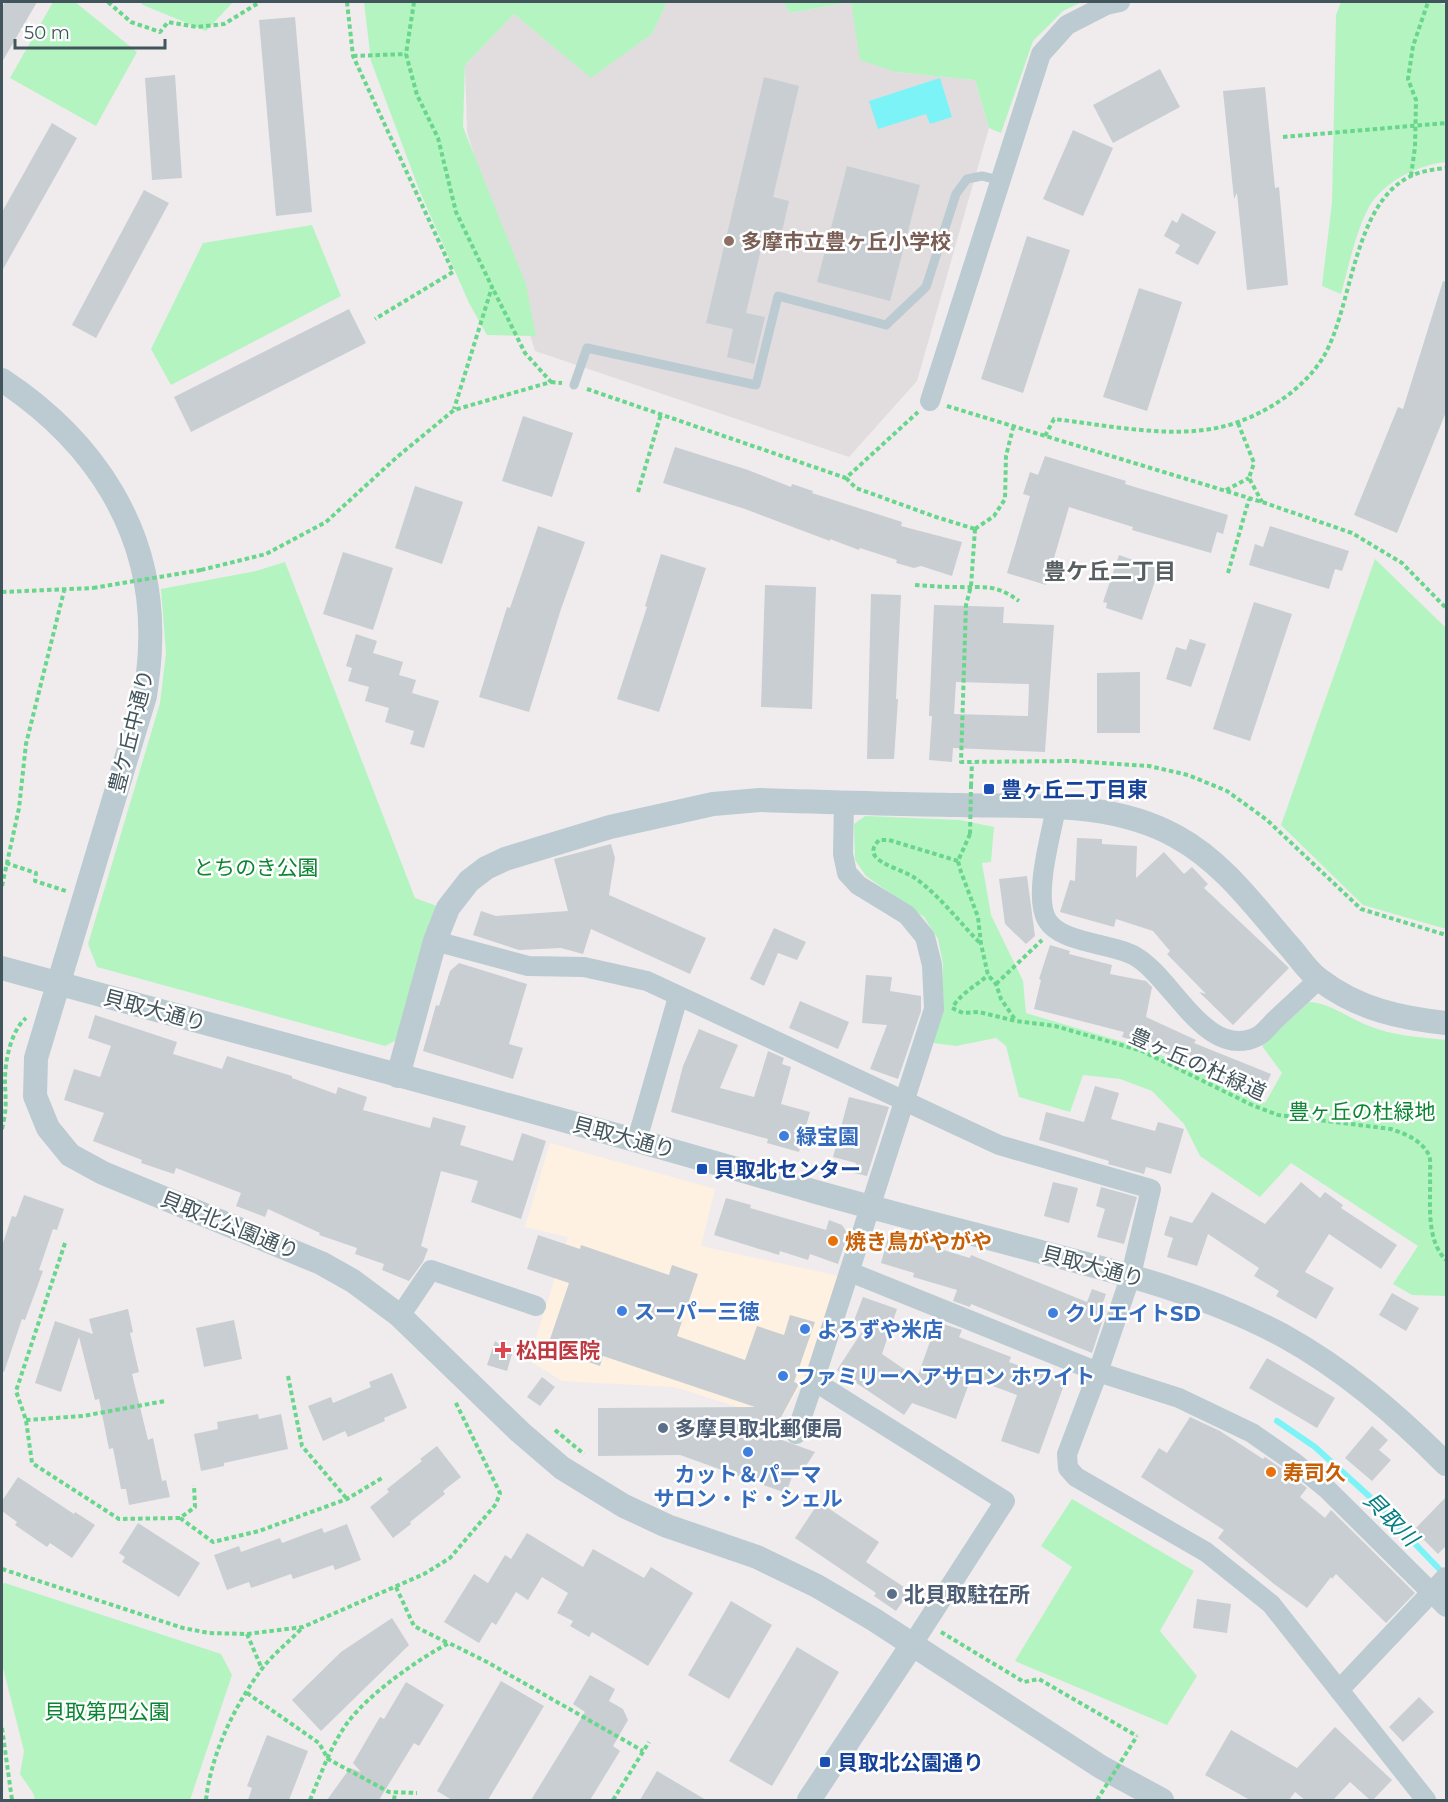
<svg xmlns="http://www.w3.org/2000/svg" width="1448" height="1802" viewBox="0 0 1448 1802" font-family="Montserrat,'Noto Sans JP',sans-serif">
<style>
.commercial{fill:#fef1e2}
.education{fill:#e1dddf}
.green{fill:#b4f4c1}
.water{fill:#7cf3f6}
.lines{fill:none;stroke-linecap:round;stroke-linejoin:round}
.stream{stroke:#7cf3f6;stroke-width:6}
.building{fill:#c8ced2;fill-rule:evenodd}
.path{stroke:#68d68b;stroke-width:4;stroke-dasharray:4.5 3;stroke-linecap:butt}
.service{stroke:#bbcbd1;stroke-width:9}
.minor{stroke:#bbcbd1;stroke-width:20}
.tertiary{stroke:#bbcbd1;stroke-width:24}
.path-bridge{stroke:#68d68b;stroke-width:4;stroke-dasharray:4.5 3;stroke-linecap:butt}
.education-dot{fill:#8d6e63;stroke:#fff;stroke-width:2}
.transit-dot{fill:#1a4fb4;stroke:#fff;stroke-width:2}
.shop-dot{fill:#3f7fe0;stroke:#fff;stroke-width:2}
.food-dot{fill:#e8710a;stroke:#fff;stroke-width:2}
.health-dot{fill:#e0444e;stroke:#fff;stroke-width:2}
.service-dot{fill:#5c6f8a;stroke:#fff;stroke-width:2}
.labels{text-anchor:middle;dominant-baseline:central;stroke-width:5;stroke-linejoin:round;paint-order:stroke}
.education-label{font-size:21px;font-weight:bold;fill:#785e54;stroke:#fff;text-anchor:start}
.street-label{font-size:21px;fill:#43555c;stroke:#fff}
.transit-label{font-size:21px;font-weight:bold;fill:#164399;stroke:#fff;text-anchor:start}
.park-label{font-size:21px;fill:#0b8532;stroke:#fff}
.shop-label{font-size:21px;font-weight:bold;fill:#366cbe;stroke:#fff;text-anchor:start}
.food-label{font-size:21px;font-weight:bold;fill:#c56008;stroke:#fff;text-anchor:start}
.health-label{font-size:21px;font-weight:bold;fill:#be3a42;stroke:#fff;text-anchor:start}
.service-label{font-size:21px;font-weight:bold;fill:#4e5e75;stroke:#fff;text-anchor:start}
.neighbourhood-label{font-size:22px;font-weight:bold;fill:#585f62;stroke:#fff}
.water-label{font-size:22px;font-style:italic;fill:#057e82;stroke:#fff}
</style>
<rect width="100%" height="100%" fill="#f0eced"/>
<polygon class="commercial" points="550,1143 715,1189 701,1246 839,1276 806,1377 780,1420 674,1387 562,1381 529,1360 568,1237 525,1227"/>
<polygon class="education" points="667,2 783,2 790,13 851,2 896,72 975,80 989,128 917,381 849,457 535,351 467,132 465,65 514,14 591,77 652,34"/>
<g class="green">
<polygon points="53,2 75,2 137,52 96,126 10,78"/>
<polygon points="140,2 233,2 206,31 143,5"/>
<polygon points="364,2 667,2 652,34 591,78 514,14 465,65 463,127 526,284 536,336 487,335 469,303 420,192 371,61"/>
<polygon points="783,2 1082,2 1063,11 1033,41 1001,133 989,128 975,80 896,72 860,60 851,2 790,13"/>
<path d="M1341,2h97l8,3v157c-28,3 -62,19 -77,45 -14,26 -20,59 -28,87l-19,-8 10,-84 4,-187z"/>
<polygon points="312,225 341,296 171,385 151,349 203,243"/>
<polygon points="1375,559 1446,628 1446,929 1363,905 1281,825"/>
<polygon points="285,562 415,898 437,906 399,1039 385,1046 97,967 88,944 160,703 166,653 161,589 256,571"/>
<path d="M865,816l95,4 34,7 -3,35 -9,1 9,52 32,66 3,32 124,37 115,53 17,-30 -20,-27 47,-44c22,1 39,16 60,24 24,10 52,11 77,14v256l-34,-1 -19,-11 25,-38 -127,-83 -31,34 -60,-41 -16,-32 -32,-33 -32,-12 -37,-4 -13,37 -51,-15 -13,-51 -10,-8 -40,8 -23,-3 7,-25 3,-54 -5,-25 -14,-22 -58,-41 -11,-16 -1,-36z"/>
<polygon points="1072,1499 1194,1571 1160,1631 1197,1676 1167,1725 1015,1661 1072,1567 1041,1546"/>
<polygon points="5,1583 221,1654 232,1675 190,1800 35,1800 33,1793 20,1774 24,1751 2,1664 2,1584"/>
</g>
<polygon class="water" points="940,78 952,117 930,124 926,114 878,129 869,101"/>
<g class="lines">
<polyline class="stream" points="1277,1421 1315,1447 1369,1496 1444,1574"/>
</g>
<g class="building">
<polygon points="5,2 37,2 2,62 2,8"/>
<polygon points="295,17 312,212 276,216 259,20"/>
<polygon points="1160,69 1180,107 1113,143 1093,105"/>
<polygon points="175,75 182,178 152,180 145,78"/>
<polygon points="764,77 799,86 773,197 789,201 781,236 765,232 746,313 765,317 754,364 727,357 733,329 706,323"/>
<polygon points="1265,87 1275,188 1279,187 1288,285 1247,290 1237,193 1234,199 1223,91"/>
<polygon points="52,123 77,138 2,271 2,212"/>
<polygon points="1073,130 1113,148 1083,216 1043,199"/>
<polygon points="847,166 920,185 890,301 817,282"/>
<polygon points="144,190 169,203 96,338 72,325"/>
<polygon points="1182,213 1216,232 1198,265 1175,253 1180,245 1164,236 1172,220 1177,223"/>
<polygon points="1027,236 1070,250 1023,393 981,379"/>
<polygon points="1443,281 1446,282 1446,412 1397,533 1354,515 1398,407 1403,409"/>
<polygon points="1139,288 1182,302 1147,411 1103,397"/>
<polygon points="349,309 366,343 191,432 174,397"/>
<polygon points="523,416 573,433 552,497 502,481"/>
<polygon points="675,447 748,470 791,487 792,484 813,491 812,493 902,522 901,526 962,542 952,576 921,566 914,568 896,563 897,560 860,548 859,550 830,539 830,541 745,509 663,483"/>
<polygon points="1045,456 1126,481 1125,484 1228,515 1223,534 1217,532 1211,553 1132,530 1133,527 1069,507 1046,585 1007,573 1030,496 1023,494 1030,472 1038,475"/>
<polygon points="415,486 463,502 442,564 395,548"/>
<polygon points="538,526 585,542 561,609 529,712 479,697 507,607 510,608"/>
<polygon points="1270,526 1349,551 1342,571 1335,569 1329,589 1249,565 1255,544 1263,547"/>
<polygon points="343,552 393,568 373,630 323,614"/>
<polygon points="661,554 706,568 659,712 617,699 647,607 645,606"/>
<polygon points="1119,555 1159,569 1142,620 1106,608 1107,603 1103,602"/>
<polygon points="765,585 816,587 812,709 761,707"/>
<polygon points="871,594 901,595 896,699 898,699 894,759 867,759"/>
<polygon points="1254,602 1292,614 1250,741 1213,729"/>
<path d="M934,605l70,2 -1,16 51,2 -9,127 -92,-4 -1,14 -23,-2 3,-44h-3zM956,682l73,2 -1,32 -74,-2z"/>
<polygon points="356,634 377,641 373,653 403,662 399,675 416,680 412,693 439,701 424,748 410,744 414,731 385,722 389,708 365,701 369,687 348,681 352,668 346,666"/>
<polygon points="1190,639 1206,644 1191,687 1166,679 1176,647 1186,650"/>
<polygon points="1140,672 1140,733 1097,733 1097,673"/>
<polygon points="1077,838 1102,839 1102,844 1137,846 1136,878 1164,852 1184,874 1192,867 1208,884 1204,888 1289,968 1233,1025 1199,992 1206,994 1167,954 1170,951 1153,931 1116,919 1114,927 1060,912 1070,880 1075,881"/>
<polygon points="611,844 615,858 609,895 706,938 690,974 591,929 583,954 561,948 519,950 473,935 481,911 496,916 568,911 554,859"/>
<polygon points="1027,876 1035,936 1026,944 1005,924 999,879"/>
<polygon points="774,928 806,942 797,960 778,953 764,986 750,979"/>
<polygon points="1050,945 1070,951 1069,954 1112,965 1110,974 1146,981 1152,987 1146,1017 1196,1040 1194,1043 1271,1074 1260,1098 1234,1085 1235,1083 1197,1068 1150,1046 1122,1037 1124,1032 1034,1009 1041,980 1039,979"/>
<polygon points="459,963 527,984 509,1044 523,1048 513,1079 423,1051 436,1005 439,1006 450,971"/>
<polygon points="866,975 892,977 890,991 921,996 921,1011 898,1079 870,1069 887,1025 862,1023"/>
<polygon points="800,1001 849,1022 838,1049 789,1028"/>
<polygon points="95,1015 177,1042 173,1054 222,1069 227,1056 292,1076 292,1078 336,1094 338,1087 367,1097 363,1110 430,1128 433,1117 466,1126 460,1145 513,1161 522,1133 546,1141 521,1219 471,1202 478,1181 441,1171 421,1246 428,1249 423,1262 409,1281 382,1270 384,1264 355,1254 357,1248 319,1235 320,1233 268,1209 265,1217 236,1206 241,1193 176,1168 174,1174 141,1163 142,1160 93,1141 104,1113 64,1100 74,1069 100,1077 111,1046 88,1038"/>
<polygon points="699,1029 738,1045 720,1088 754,1097 768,1051 784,1058 782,1064 791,1067 781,1104 810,1112 799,1152 767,1143 768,1139 671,1112 683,1066"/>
<polygon points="1095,1086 1119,1093 1111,1119 1155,1131 1158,1122 1184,1129 1171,1174 1146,1167 1144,1174 1108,1164 1109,1161 1039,1140 1046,1112 1084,1122"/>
<polygon points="849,1097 889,1107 867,1176 854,1173 856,1163 833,1157"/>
<polygon points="1053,1182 1078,1188 1069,1223 1044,1216"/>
<polygon points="1301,1182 1320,1198 1325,1192 1343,1205 1341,1208 1397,1245 1381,1269 1329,1234 1305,1272 1334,1288 1316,1319 1276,1296 1279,1291 1254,1276 1259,1268 1208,1234 1197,1266 1167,1257 1173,1238 1164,1235 1170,1216 1192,1223 1212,1192 1265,1224"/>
<polygon points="1101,1187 1137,1197 1124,1244 1097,1237 1105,1209 1096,1206"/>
<polygon points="24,1195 64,1209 57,1230 53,1229 39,1270 43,1271 25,1320 22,1319 4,1372 2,1371 2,1246 12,1216 16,1217"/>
<polygon points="726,1198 751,1205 750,1208 826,1230 829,1220 842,1225 848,1234 838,1264 810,1254 808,1260 780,1251 779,1255 714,1235"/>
<polygon points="889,1234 970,1258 971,1255 1087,1302 1092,1289 1106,1294 1101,1308 1106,1310 1092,1353 971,1304 970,1307 953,1301 957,1290 913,1277 914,1273 881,1263"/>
<polygon points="538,1235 580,1249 581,1245 669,1275 672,1265 698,1274 677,1336 745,1360 757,1326 784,1335 790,1315 815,1322 794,1382 799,1384 771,1436 815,1452 802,1472 795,1469 786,1493 680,1455 598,1456 598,1408 755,1407 603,1356 600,1366 547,1348 569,1283 527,1269"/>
<polygon points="1392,1293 1419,1308 1406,1331 1379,1315"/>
<polygon points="863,1297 897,1309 882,1354 917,1378 937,1322 962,1330 959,1337 1011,1357 1009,1362 1065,1382 1039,1454 1001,1441 1017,1395 971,1378 956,1419 912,1403 904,1415 837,1370 865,1327 853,1323"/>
<polygon points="128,1309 133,1332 130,1333 139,1372 132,1374 148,1440 153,1438 162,1481 166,1480 170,1497 129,1505 126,1489 121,1489 113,1448 109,1449 99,1399 95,1400 79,1337 61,1392 35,1383 55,1321 93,1334 89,1319"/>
<polygon points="234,1320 242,1359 204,1367 196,1328"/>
<polygon points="495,1341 512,1354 507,1371 487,1365"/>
<polygon points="1267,1358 1335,1398 1317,1428 1249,1388"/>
<polygon points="392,1373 407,1408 384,1418 385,1421 348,1437 345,1431 323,1441 308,1406 331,1397 333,1403 371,1387 369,1382"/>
<polygon points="542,1377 555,1387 540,1406 527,1397"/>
<polygon points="258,1414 259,1419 281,1414 288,1449 224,1463 224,1466 201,1471 194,1434 218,1429 217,1422"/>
<polygon points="1190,1417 1220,1431 1263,1459 1265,1457 1288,1473 1307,1488 1300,1497 1325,1518 1331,1510 1415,1593 1386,1623 1336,1574 1332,1579 1331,1577 1307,1608 1274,1584 1218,1538 1224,1530 1141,1477 1159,1448 1167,1453"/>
<polygon points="1372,1426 1388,1440 1379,1450 1391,1460 1372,1481 1345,1458"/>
<polygon points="437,1446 461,1477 443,1491 445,1494 410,1522 411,1524 393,1538 370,1507 389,1492 387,1489 422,1461 420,1459"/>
<polygon points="18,1477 74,1514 75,1512 95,1525 72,1558 50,1543 47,1547 15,1525 17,1522 2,1511 2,1501"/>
<polygon points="1446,1497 1446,1546 1438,1554 1414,1530"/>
<polygon points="819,1502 879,1542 866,1562 910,1591 896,1611 874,1596 876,1593 795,1538"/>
<polygon points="138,1523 200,1563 179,1597 122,1562 125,1557 119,1553"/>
<polygon points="347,1524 361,1560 335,1570 333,1565 293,1579 291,1574 251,1588 249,1582 227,1590 214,1555 239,1546 241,1552 280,1538 282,1543 322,1528 324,1533"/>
<polygon points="527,1533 583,1567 593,1549 644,1578 651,1567 693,1593 648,1666 592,1632 589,1637 570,1626 573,1621 557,1613 568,1593 542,1577 528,1600 516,1592 496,1625 492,1622 479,1643 444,1622 474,1574 488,1583 505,1555 511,1559"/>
<polygon points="1197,1599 1231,1604 1227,1633 1193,1628"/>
<polygon points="731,1601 772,1625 729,1699 688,1675"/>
<polygon points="392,1618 409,1645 321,1731 292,1700 341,1652"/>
<polygon points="797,1647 839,1672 772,1786 729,1761"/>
<polygon points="590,1675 615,1689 609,1701 623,1709 628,1720 613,1746 620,1751 590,1800 531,1800 585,1712 573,1704"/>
<polygon points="501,1681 544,1706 488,1800 452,1800 437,1791"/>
<polygon points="406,1682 444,1705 419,1746 414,1743 379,1800 327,1800 350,1768 361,1772 353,1763 380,1717 384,1719"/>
<polygon points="1419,1697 1434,1712 1403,1742 1389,1727"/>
<polygon points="1335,1727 1392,1780 1373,1800 1370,1800 1350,1782 1333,1800 1305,1800 1295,1792 1289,1800 1250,1800 1205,1775 1231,1730 1297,1768"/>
<polygon points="267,1735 308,1751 289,1800 248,1800 252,1788 247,1786"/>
<polygon points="657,1771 706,1800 640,1800"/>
</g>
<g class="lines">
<g class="path">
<polyline points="108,2 131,22 160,32 168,22 197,27 224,24 260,2"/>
<polyline points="347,2 353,56 453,272 375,319"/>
<polyline points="414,2 406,54 417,95 438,138 456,212 492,287 454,409"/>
<polyline points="353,56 406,54"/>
<polyline points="1283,137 1446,123"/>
<polyline points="1411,176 1415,147 1416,100 1408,79 1413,46 1428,2"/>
<polyline points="551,382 562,383"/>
<polyline points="587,389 846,478 918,412"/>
<polyline points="947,406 1262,502 1352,533 1402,563 1446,608"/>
<polyline points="1238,423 1254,463 1249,478 1262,502"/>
<path d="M1045,436l9,-17c52,6 116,20 167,8 39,-9 82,-36 103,-71 29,-51 29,-153 87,-180 10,-5 25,-7 35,-8"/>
<polyline points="846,478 856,488 936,517 975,529"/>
<polyline points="1226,490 1249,478"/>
<polyline points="638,492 661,414"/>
<polyline points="975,529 971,586 966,605 961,762 1073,761 1149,766 1188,775 1227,791 1267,820 1361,909 1446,935"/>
<polyline points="975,529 994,516 1005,499 1006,456 1013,428"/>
<polyline points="201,570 266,554 326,522 397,457 454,410 551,382 525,353 492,287"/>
<polyline points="1228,573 1249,499"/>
<path d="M915,585c14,1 28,2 42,2 28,1 37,-4 62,14"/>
<polyline points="2,592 93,588"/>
<polyline points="971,786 972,763"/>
<polyline points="970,834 958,861 961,872 978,917 981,944 988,975 996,984 1001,999 1016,1021"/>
<path d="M958,861l-69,-21h-10c-4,5 -8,9 -4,16 6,9 30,15 40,22 26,19 44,44 66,66"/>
<polyline points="6,863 36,873 35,881 66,891"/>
<polyline points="2,886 19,808 26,744 64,591"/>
<polyline points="996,984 1042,940"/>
<path d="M954,1005c10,-14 22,-19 34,-30"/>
<path d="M952,1008l11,5 16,-1 37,9 39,5 87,25 110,54 26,10 113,14c15,5 30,11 38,26 2,5 1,13 1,19 1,28 -5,65 16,86"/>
<path d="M2,1120l2,-1c3,-13 1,-26 1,-39 0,-20 6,-49 21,-62"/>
<polyline points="2,1129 4,1119"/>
<polyline points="65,1243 16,1391 26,1420 32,1463 119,1519 180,1518 195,1507 194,1485"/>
<polyline points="288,1376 302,1446 347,1499"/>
<polyline points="26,1420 83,1416 165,1401"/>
<polyline points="555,1430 584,1454"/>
<polyline points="180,1518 213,1542 259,1531 347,1499 382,1478"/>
<polyline points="2,1569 183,1628 209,1633 247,1634 303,1627 424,1574 450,1558 496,1504 500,1493 455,1401"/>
<polyline points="396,1587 414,1626 448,1643"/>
<polyline points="941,1632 1024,1682 1039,1679 1137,1736"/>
<polyline points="247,1634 262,1669"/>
<polyline points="247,1693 319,1743 328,1759 389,1792 417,1793"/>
<polyline points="2,1728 12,1800"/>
<path d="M206,1800c5,-46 28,-93 55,-130 12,-16 29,-29 42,-43"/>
<path d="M310,1800c11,-26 21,-55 38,-78 21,-28 70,-63 101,-79l38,19 156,89"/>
<polyline points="394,1800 395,1793"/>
<polyline points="613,1800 649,1742"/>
</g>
<polyline class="service" points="574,385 587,348 756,385 778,296 886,325 926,287 956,194 967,179 982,176 999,180"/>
<g class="minor">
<polyline points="930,401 1041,54 1067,25 1106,5 1120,2"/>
<polyline points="844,802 843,854 847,873 858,885 907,915 925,937 932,965 934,1009 814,1381 1005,1501 912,1645"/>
<path d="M1056,808c-5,27 -23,88 -9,112 13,23 63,23 86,35 39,20 73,108 125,81 6,-3 12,-11 17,-16 14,-13 29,-27 43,-40"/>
<polyline points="435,941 528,966 584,967 647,981 999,1145 1151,1189 1131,1275 1098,1372 1067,1454 1068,1468 1076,1477 1206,1552 1271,1604 1426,1800"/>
<polyline points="637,1140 678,997"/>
<polyline points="850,1272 1098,1372 1179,1398 1252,1433 1295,1463 1327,1489 1446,1607"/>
<polyline points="400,1316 431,1270 536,1306"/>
<polyline points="796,1434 814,1381"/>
<polyline points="1339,1690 1446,1577"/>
</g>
<g class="tertiary">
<path d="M2,380c92,61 153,151 148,266 0,17 -3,34 -5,50l-109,362 -1,38 13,32 22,27 33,18 218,90 32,18 47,35 120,116 42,36 62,38 43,20 90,31 60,29 56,33 228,148 61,33"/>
<path d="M2,968c271,74 544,145 814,224 75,21 150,40 225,60 82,21 166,43 241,83 62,34 114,79 164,129"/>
<path d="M398,1076l37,-135 13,-33 21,-27 17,-13 19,-9 105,-32 103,-23 47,-4c67,2 133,4 199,5 72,2 153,-5 218,32 46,25 78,70 113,110 9,10 18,25 30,33 38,29 80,38 126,43"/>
<polyline points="809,1800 912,1645"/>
</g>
<g class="path-bridge">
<polyline points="93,588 201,570"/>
<polyline points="970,834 971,786"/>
<polyline points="1097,1800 1137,1736"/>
</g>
</g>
<circle class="education-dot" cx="729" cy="241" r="6"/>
<g class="transit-dot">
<rect x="983" y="783" width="12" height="12" rx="3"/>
<rect x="696" y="1163" width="12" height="12" rx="3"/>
<rect x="819" y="1756" width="12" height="12" rx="3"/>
</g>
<g class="shop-dot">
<circle cx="784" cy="1136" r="6"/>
<circle cx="622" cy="1311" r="6"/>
<circle cx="1053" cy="1313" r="6"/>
<circle cx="805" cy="1329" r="6"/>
<circle cx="783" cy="1376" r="6"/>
<circle cx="748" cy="1452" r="6"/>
</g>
<g class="food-dot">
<circle cx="833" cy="1241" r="6"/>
<circle cx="1271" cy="1472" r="6"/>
</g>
<path class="health-dot" d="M500 1341h6v6h6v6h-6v6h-6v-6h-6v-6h6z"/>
<g class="service-dot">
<circle cx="663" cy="1428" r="6"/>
<circle cx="892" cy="1594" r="6"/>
</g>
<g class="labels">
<g class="education-label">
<text x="741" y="241">多摩市立豊ヶ丘小学校</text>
</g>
<g class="street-label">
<text transform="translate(131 731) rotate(-76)">豊ケ丘中通り</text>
<text transform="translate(155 1010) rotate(15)">貝取大通り</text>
<text transform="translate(1198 1064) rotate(24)">豊ヶ丘の杜緑道</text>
<text transform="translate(624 1137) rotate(15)">貝取大通り</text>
<text transform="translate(230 1225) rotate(22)">貝取北公園通り</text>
<text transform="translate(1093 1266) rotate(15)">貝取大通り</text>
</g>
<g class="transit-label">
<text x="1001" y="789">豊ヶ丘二丁目東</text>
<text x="714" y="1169">貝取北センター</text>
<text x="837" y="1762">貝取北公園通り</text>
</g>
<g class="park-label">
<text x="256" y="867">とちのき公園</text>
<text x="1362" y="1111">豊ヶ丘の杜緑地</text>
<text x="107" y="1711">貝取第四公園</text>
</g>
<g class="shop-label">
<text x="796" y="1136">緑宝園</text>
<text x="634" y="1311">スーパー三徳</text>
<text x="1065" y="1313">クリエイトSD</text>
<text x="817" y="1329">よろずや米店</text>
<text x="795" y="1376">ファミリーヘアサロン ホワイト</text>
<text x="748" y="1474" text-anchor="middle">カット＆パーマ<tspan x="748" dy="24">サロン・ド・シェル</tspan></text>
</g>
<g class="food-label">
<text x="845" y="1241">焼き鳥がやがや</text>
<text x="1283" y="1472">寿司久</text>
</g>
<g class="health-label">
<text x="516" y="1350">松田医院</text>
</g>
<g class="service-label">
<text x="675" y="1428">多摩貝取北郵便局</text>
<text x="904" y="1594">北貝取駐在所</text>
</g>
<g class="neighbourhood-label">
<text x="1110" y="571">豊ケ丘二丁目</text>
</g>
<g class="water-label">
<text transform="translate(1391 1519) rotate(45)">貝取川</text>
</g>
</g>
<rect width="1448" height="1802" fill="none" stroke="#43555c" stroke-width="6"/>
<path d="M15 39v9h150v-9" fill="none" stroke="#43555c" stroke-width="3"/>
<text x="24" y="39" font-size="18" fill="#43555c" stroke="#ffffff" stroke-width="4.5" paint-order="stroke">50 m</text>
</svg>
